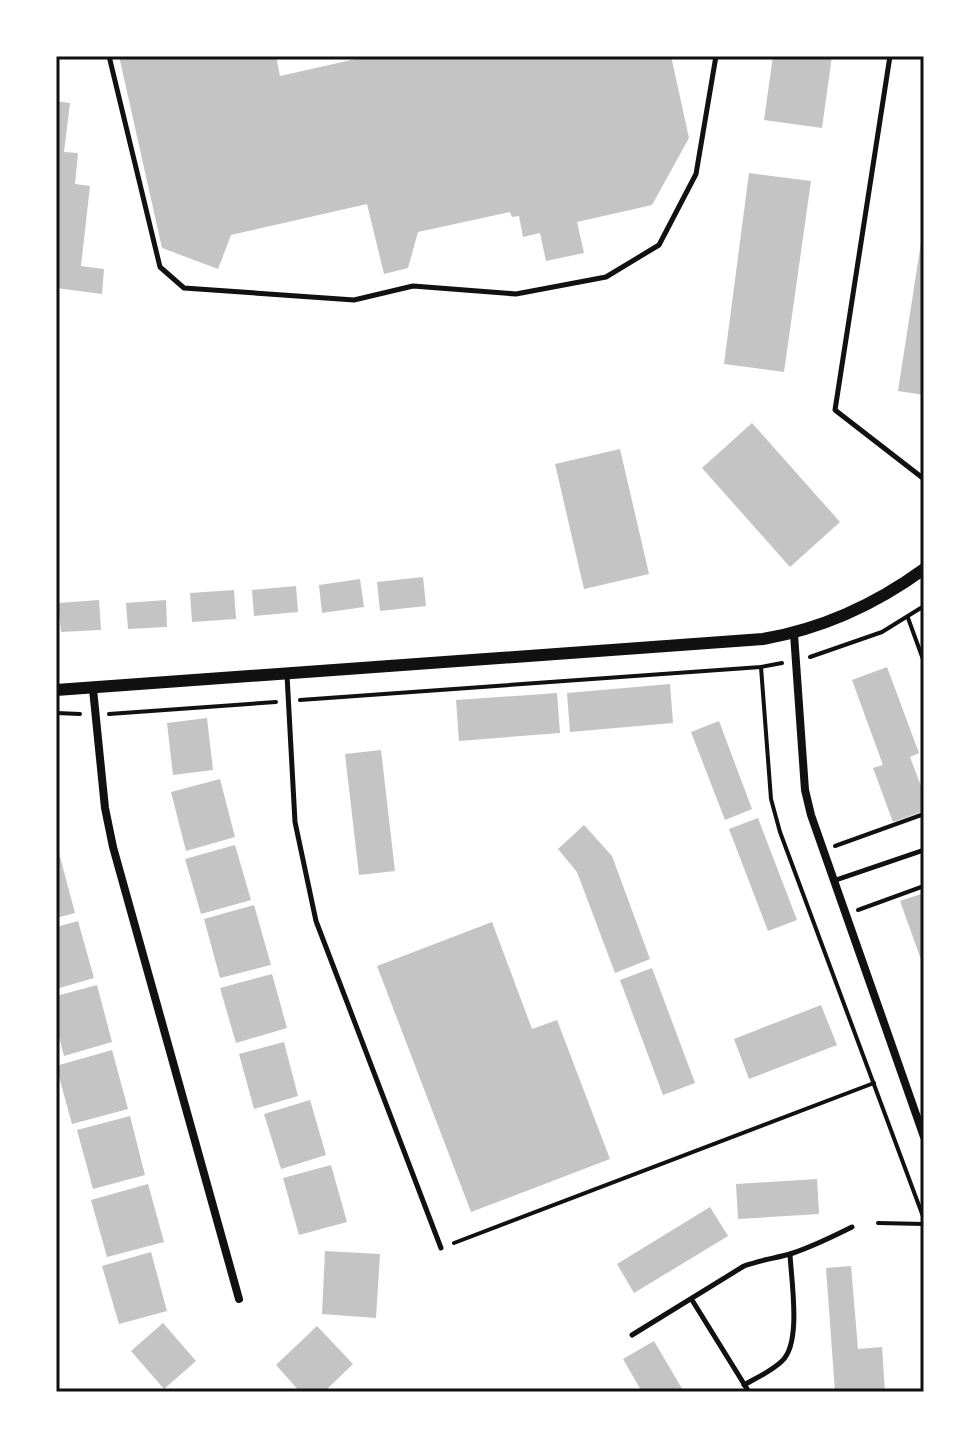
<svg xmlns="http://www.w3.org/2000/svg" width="980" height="1448" viewBox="0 0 980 1448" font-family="Poppins,sans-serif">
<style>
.building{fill:#c4c4c4}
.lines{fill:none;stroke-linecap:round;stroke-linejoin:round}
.path{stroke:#111;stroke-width:4}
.service{stroke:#111;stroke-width:5}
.minor{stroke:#111;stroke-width:8}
.tertiary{stroke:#111;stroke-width:12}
.neatline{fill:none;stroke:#111;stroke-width:3}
</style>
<rect width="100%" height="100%" fill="#fff"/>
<g class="building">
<polygon points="119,56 276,56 280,76 369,56 671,56 689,138 652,205 577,222 584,253 546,261 540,233 523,237 519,216 512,217 510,212 418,232 408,268 384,274 367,204 231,235 218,269 162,248"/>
<polygon points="773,56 832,56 822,128 764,120"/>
<polygon points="56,101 70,103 64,152 78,153 75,184 90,186 81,266 104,269 102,294 56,288"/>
<polygon points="749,173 811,181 784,372 724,364"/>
<polygon points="922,236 924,236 924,395 898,391"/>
<polygon points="752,423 840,522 790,567 702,468"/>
<polygon points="620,449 649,574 584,589 555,464"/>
<polygon points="423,577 426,606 380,611 377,582"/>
<polygon points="360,579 364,607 322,613 319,585"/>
<polygon points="296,586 298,612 254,616 252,590"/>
<polygon points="234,590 236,619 192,622 190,593"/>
<polygon points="99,600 101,630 61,632 58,603"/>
<polygon points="166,600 167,627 128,629 126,603"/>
<polygon points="887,667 919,753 910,757 924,794 924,811 893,822 873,768 883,765 852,680"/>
<polygon points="670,684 673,723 570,732 567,693"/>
<polygon points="557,693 560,733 459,741 456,700"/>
<polygon points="207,718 213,770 173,775 167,723"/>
<polygon points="719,721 752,809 725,820 691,732"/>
<polygon points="381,750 395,871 359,875 345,754"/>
<polygon points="220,779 235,837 186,851 171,792"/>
<polygon points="758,818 797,920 768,931 729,829"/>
<polygon points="584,825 612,856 650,959 615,973 577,872 558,849"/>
<polygon points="235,845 251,900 201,914 185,859"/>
<polygon points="59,853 75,913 56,918 56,854"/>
<polygon points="924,893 924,968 900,901"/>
<polygon points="254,905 271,965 220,978 204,919"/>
<polygon points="78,921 94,978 56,989 56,927"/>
<polygon points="492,922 532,1029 557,1020 610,1159 471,1212 377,966"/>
<polygon points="652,968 695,1083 663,1095 620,980"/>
<polygon points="272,974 287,1028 236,1043 220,988"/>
<polygon points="97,985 112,1042 64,1056 56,1026 56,996"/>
<polygon points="821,1005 837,1045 749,1079 734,1039"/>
<polygon points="284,1042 298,1096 254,1109 239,1054"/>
<polygon points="112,1050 128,1109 72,1124 56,1066"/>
<polygon points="310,1100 326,1155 281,1169 264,1114"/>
<polygon points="130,1116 145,1175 93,1189 77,1130"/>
<polygon points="331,1165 347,1222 299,1235 283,1178"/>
<polygon points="817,1179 819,1214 738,1219 736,1184"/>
<polygon points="148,1184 164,1242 107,1257 91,1200"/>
<polygon points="710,1207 728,1236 634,1293 617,1264"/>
<polygon points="325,1251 380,1254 376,1318 322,1314"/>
<polygon points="151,1252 167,1311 119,1324 102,1266"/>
<polygon points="851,1266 858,1349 882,1347 885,1392 835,1392 826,1268"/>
<polygon points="163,1323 196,1361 164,1389 131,1351"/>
<polygon points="317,1326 353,1364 324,1392 300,1392 276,1365"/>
<polygon points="654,1341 684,1392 642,1392 623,1359"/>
</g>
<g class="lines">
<g class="path">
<polyline points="908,618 924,662"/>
<polyline points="810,657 882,632 924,606"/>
<polyline points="761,667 771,799 780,832 924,1219"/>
<polyline points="300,700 761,667 782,663"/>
<polyline points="56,713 80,714"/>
<polyline points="109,714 276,702"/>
<polyline points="835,846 924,814"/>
<polyline points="858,910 924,886"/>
<polyline points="878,1223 924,1224"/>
<polyline points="454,1243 874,1083"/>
</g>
<g class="service">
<polyline points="109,56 160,267 184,288 354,300 413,286 516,294 606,277 659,245 696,174 716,56"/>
<polyline points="890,56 835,410 924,479"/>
<polyline points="287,675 295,822 316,921 441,1248"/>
<polyline points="833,881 924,850"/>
<polyline points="692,1300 749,1392"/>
<path d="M632,1335l112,-69c16,-6 33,-8 49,-13 21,-7 39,-16 59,-26"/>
<path d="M744,1385c12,-7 28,-14 38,-24 20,-18 9,-82 8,-107"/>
</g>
<g class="minor">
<polyline points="794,634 805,790 811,815 924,1137"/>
<polyline points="93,689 105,808 113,847 239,1299"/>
</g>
<path class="tertiary" d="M56,690l707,-51c58,-10 113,-35 161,-70"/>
</g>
<rect width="980" height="1448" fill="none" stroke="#ffffff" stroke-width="116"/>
<rect x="58" y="58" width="864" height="1332" class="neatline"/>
</svg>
